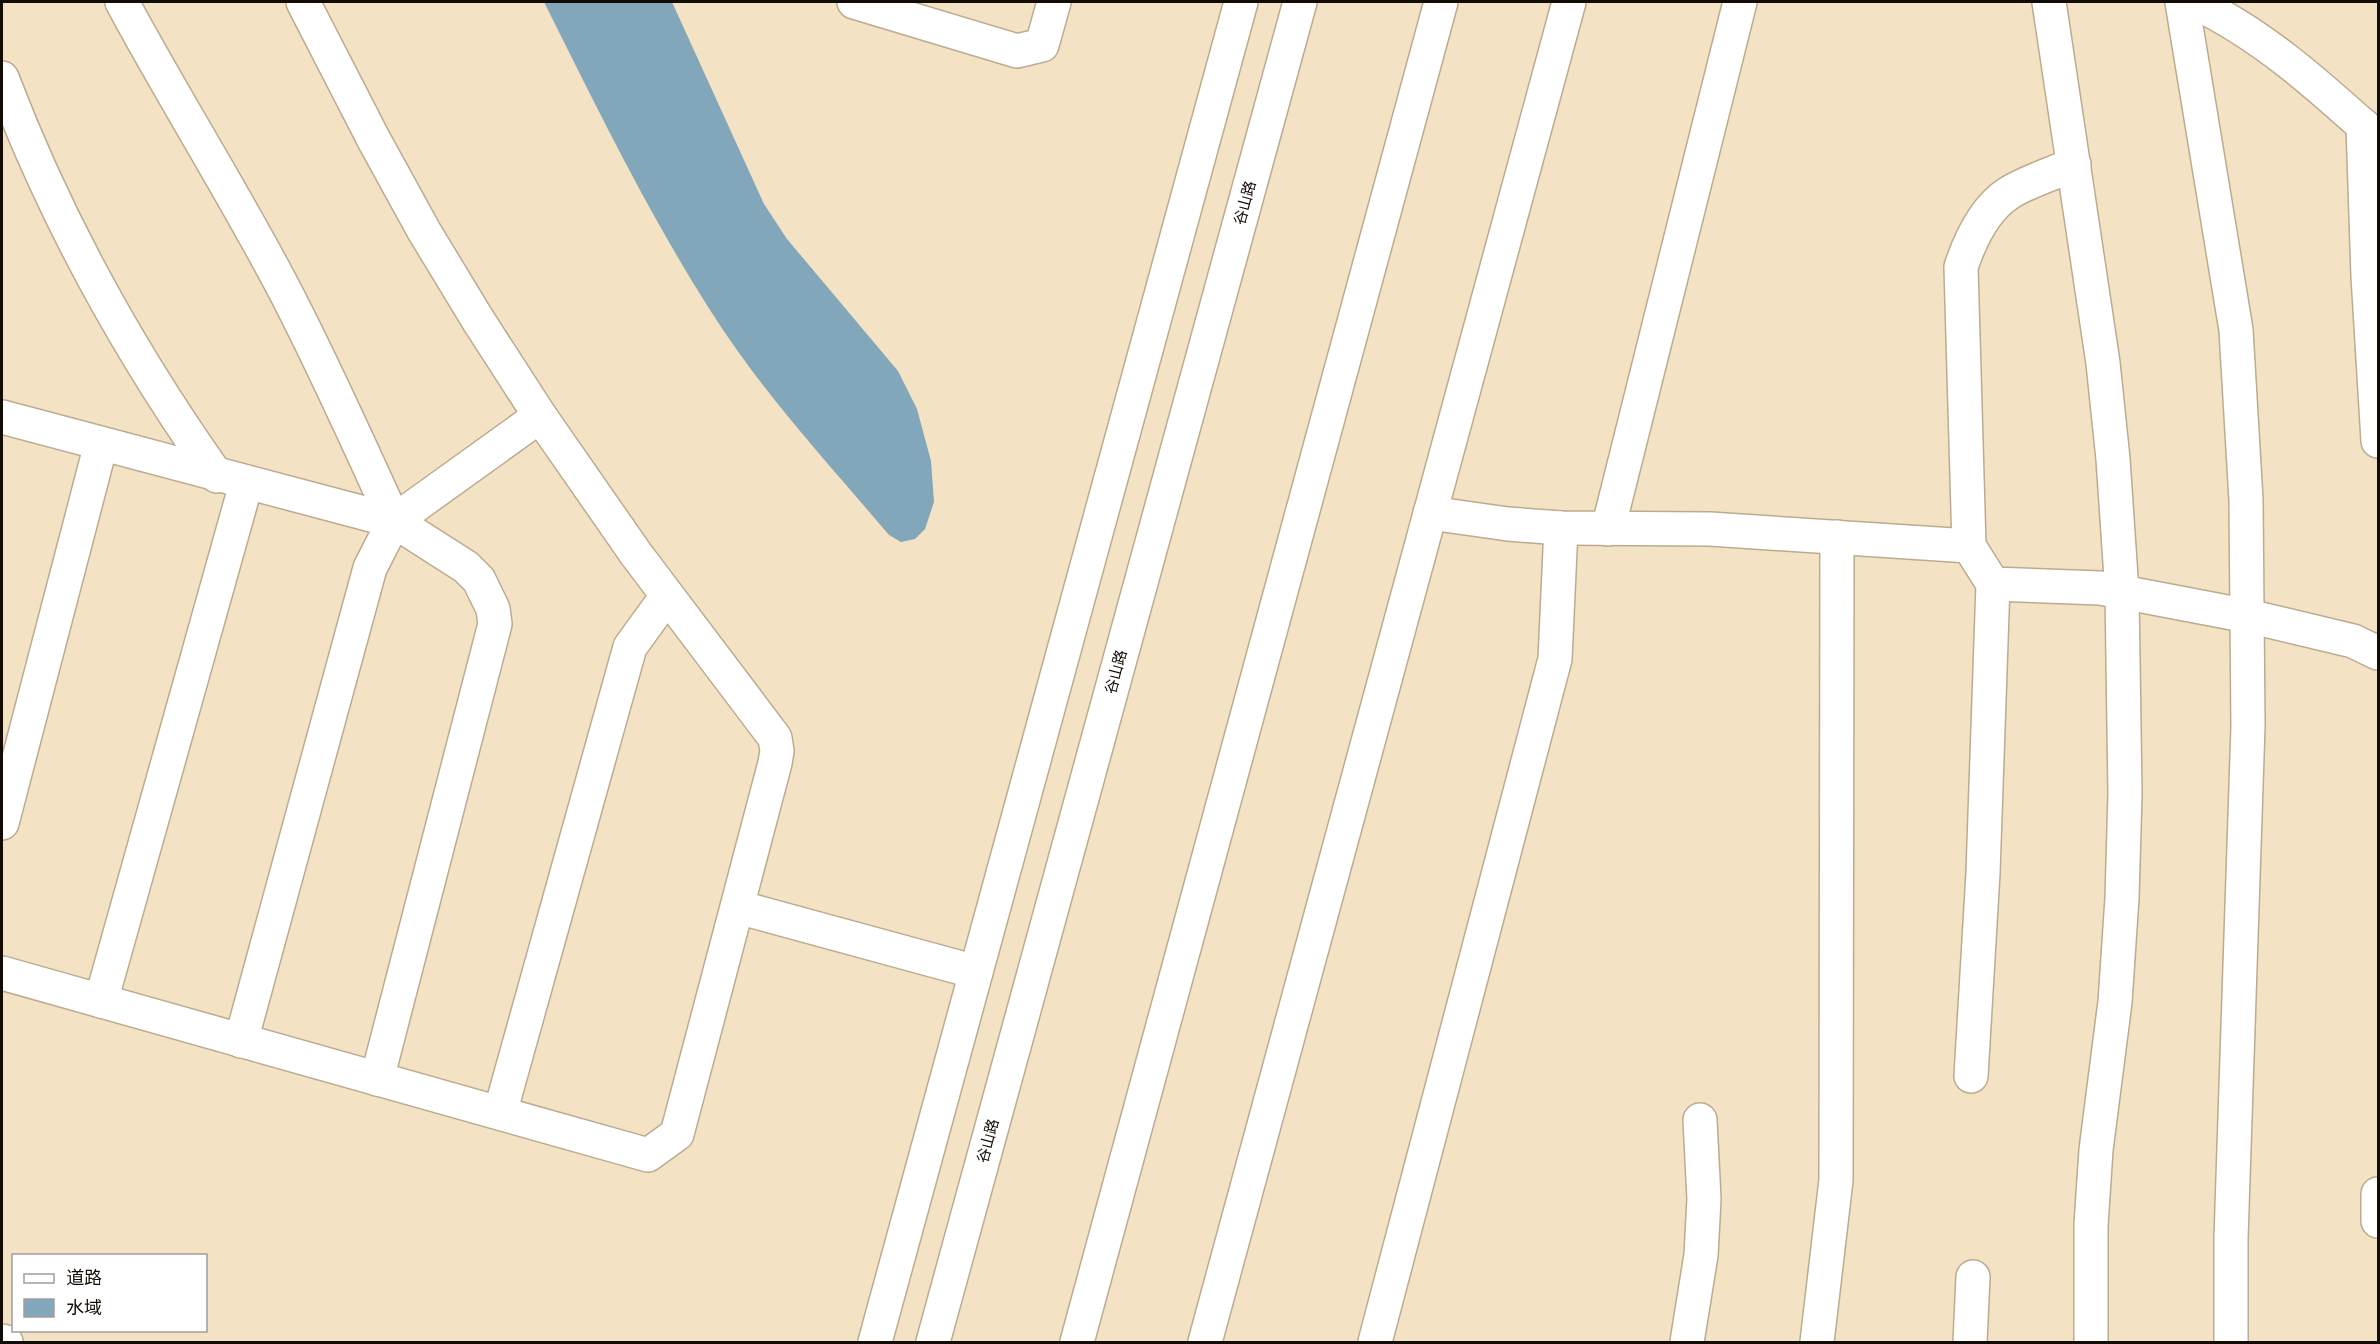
<svg xmlns="http://www.w3.org/2000/svg" width="2380" height="1344" viewBox="0 0 2380 1344" font-family="'Roboto Condensed','Noto Sans SC',sans-serif">
<style>
.water{fill:#83a7ba}
.lines{fill:none;stroke-linecap:round;stroke-linejoin:round}
.minor-casing{stroke:#bcab8f;stroke-width:36}
.minor{stroke:#fff;stroke-width:33}
.labels{text-anchor:middle;dominant-baseline:central;stroke-width:4.5;stroke-linejoin:round;paint-order:stroke}
.street-label{font-size:15px;fill:#120c04;stroke:#fff}
</style>
<rect width="100%" height="100%" fill="#f3e2c4"/>
<path class="water" d="M544,2h128l92,202 23,35 111,132 19,38 14,52 3,41 -9,27 -10,10 -14,3 -12,-7c-62,-73 -128,-144 -179,-225 -63,-99 -114,-204 -166,-308z"/>
<g class="lines">
<g class="minor-casing">
<g id="minor">
<path d="M122,2c52,97 112,191 163,289 39,75 74,153 109,230"/>
<polyline points="854,2 1017,51 1042,45 1054,2"/>
<polyline points="2049,2 2103,363 2113,459 2122,592 2125,794 2122,898 2115,1002 2096,1150 2091,1225 2091,1342"/>
<polyline points="2182,2 2236,330 2246,500 2248,726 2231,1238 2231,1342"/>
<path d="M2194,2c71,34 126,85 184,137"/>
<path d="M2,78c54,142 127,274 215,398"/>
<polyline points="2363,125 2368,276 2378,441"/>
<polyline points="2,417 394,521 466,567 479,580 493,609 495,624 377,1079"/>
<polyline points="1430,513 1508,524 1561,528 1710,529 1969,546 1993,584 2100,588 2122,592 2248,616 2353,641 2378,653"/>
<polyline points="1608,529 1740,2"/>
<path d="M1969,546l-8,-279c9,-27 23,-58 48,-74 19,-12 44,-19 65,-29"/>
<polyline points="2,823 101,444"/>
<polyline points="738,907 976,972"/>
<polyline points="2,973 648,1155 677,1134 775,763 777,751 775,738 636,554 540,416 478,320 424,231 374,140 303,2"/>
<polyline points="101,1001 246,484"/>
<polyline points="241,1041 370,568 394,521 540,416"/>
<polyline points="1971,1076 1983,873 1993,584"/>
<polyline points="500,1113 630,647 667,596"/>
<polyline points="2378,1194 2378,1221"/>
<polyline points="2,1341 6,1342"/>
<polyline points="875,1342 1241,2"/>
<polyline points="933,1342 1300,2"/>
<polyline points="1077,1342 1441,2"/>
<polyline points="1205,1342 1569,2"/>
<polyline points="1375,1342 1555,659 1561,528"/>
<polyline points="1687,1342 1701,1255 1704,1199 1700,1120"/>
<polyline points="1817,1342 1836,1180 1837,537"/>
<polyline points="1970,1342 1973,1277"/>
</g>
</g>
<use href="#minor" class="minor"/>
</g>
<g class="labels">
<g class="street-label">
<text transform="translate(1245 203) rotate(-75)">谷山路</text>
<text transform="translate(1116 672) rotate(-75)">谷山路</text>
<text transform="translate(988 1141) rotate(-75)">谷山路</text>
</g>
</g>
<rect width="2380" height="1344" fill="none" stroke="#120c04" stroke-width="6"/>
<rect x="12" y="1254" width="195" height="78" fill="#ffffff" stroke="#a09e9b" stroke-width="1.5"/>
<rect x="24" y="1274" width="30" height="9" fill="#ffffff" stroke="#a09e9b" stroke-width="1.5"/>
<text x="66" y="1284" font-size="18" fill="#120c04">道路</text>
<rect x="24" y="1299" width="30" height="18" fill="#83a7ba" stroke="#a09e9b" stroke-width="1.5"/>
<text x="66" y="1314" font-size="18" fill="#120c04">水域</text>
</svg>
